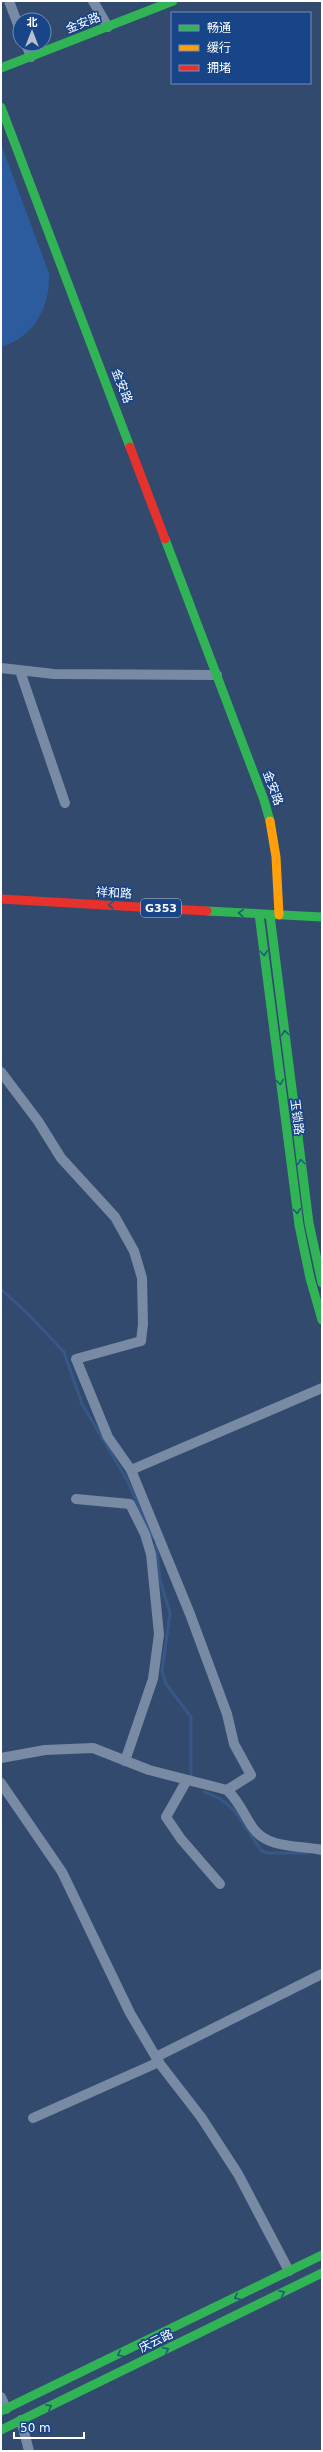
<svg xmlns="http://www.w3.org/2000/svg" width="323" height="2452" viewBox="0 0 323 2452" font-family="'DejaVu Sans','Noto Sans SC',sans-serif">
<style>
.green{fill:#2c5b9e}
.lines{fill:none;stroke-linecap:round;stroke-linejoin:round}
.stream{stroke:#375887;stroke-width:3}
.street{stroke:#788aa4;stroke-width:10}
.fast{stroke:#30b455;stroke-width:9}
.slow{stroke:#ff9f0a;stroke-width:9}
.jam{stroke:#e5322d;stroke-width:9}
.oneway{stroke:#1d5b7d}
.labels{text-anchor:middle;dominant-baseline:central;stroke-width:3.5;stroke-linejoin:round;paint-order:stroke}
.shield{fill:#184587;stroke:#bac7db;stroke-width:1}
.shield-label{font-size:11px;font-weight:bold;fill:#fff}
.street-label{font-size:12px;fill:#fff;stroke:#184587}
</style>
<rect width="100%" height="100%" fill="#314a6e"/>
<path class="green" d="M1,144l48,129c2,33 -15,64 -48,74z"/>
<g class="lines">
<g class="stream">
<polyline points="1,1289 29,1315 64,1352 82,1404 127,1480 153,1538"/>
<polyline points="156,1543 160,1580 170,1613 162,1671 166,1684 191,1717 191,1775"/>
<path d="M204,1792c35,11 37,33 58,59l6,2h40"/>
</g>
<g class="street">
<polyline points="9,1 20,30"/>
<polyline points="93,1 108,27"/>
<polyline points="26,44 31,57"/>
<polyline points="1,668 54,674 217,675"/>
<polyline points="20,671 65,803"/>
<polyline points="1,1072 38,1121 61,1158 115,1217 134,1251 142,1278 143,1324 141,1341 76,1359 108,1437 131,1470 190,1614 227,1714 234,1744 251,1775 227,1790"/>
<polyline points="131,1470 322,1388"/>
<polyline points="76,1499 130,1504 145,1534 151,1554 159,1634 153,1679 125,1761"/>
<path d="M1,1758l44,-8 48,-2 56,22 78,20c12,11 17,25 26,38 15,21 46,17 69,22"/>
<polyline points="187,1780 166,1817 181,1839 220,1884"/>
<polyline points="1,1783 62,1872 130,2013 160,2064 201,2117 238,2174 289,2271"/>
<polyline points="156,2057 322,1974"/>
<polyline points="33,2118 159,2062"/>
<polyline points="1,2397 6,2409"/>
<polyline points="21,2420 29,2451"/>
</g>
<g class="fast">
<polyline points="1,68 173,1"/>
<polyline points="1,107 130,447"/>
<polyline points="165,539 264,800 270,821"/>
<polyline points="207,911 322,917"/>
<polyline points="259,914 299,1225 310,1278 322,1320"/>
<polyline points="270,915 309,1223 322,1283"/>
<polyline points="1,2411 322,2255"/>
<polyline points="1,2430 322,2273"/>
</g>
<polyline class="slow" points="270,821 276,857 279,915"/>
<g class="jam">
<polyline points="130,447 165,539"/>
<polyline points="1,899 207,911"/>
</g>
</g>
<defs><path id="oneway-chevron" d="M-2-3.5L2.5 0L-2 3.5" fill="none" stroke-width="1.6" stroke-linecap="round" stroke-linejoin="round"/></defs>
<g class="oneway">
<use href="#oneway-chevron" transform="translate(111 905) rotate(-177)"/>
<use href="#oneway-chevron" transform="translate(241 913) rotate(-177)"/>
<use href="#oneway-chevron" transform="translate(264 953) rotate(83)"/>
<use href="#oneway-chevron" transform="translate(285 1033) rotate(-97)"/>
<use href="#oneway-chevron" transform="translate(280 1082) rotate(83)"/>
<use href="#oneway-chevron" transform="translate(301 1162) rotate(-97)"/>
<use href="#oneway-chevron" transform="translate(297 1211) rotate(83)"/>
<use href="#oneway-chevron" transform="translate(282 2293) rotate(-26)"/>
<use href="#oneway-chevron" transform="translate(237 2297) rotate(154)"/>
<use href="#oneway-chevron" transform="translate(166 2350) rotate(-26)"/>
<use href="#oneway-chevron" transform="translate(120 2354) rotate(154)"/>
<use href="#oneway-chevron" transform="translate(49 2407) rotate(-26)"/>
</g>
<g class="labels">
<rect class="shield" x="141" y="899" width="40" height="18" rx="3"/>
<g class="shield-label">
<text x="161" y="908">G353</text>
</g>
<g class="street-label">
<text transform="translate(83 23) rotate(-21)">金安路</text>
<text transform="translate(122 386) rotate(69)">金安路</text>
<text transform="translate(273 788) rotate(70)">金安路</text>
<text transform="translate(114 893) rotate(3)">祥和路</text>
<text transform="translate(297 1117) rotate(83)">玉锁路</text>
<text transform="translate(156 2341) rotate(-26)">庆云路</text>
</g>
</g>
<rect width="323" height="2452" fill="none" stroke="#ffffff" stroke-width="4"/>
<rect x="171" y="12" width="140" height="72" fill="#184587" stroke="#748fb7"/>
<rect x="179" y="25" width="20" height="6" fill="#30b455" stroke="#748fb7"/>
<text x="207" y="32" font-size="12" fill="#ffffff">畅通</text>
<rect x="179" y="45" width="20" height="6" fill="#ff9f0a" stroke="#748fb7"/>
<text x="207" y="52" font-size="12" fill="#ffffff">缓行</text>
<rect x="179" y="65" width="20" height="6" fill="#e5322d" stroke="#748fb7"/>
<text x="207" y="72" font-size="12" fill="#ffffff">拥堵</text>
<g transform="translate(32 32)"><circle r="19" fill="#184587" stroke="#748fb7"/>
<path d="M0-3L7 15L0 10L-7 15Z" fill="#b7c0cc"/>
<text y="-6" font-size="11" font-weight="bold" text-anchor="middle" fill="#ffffff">北</text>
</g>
<path d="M14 2432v6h70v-6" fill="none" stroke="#ffffff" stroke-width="2"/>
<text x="20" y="2432" font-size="12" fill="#ffffff" stroke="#184587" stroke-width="3" paint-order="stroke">50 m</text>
</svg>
